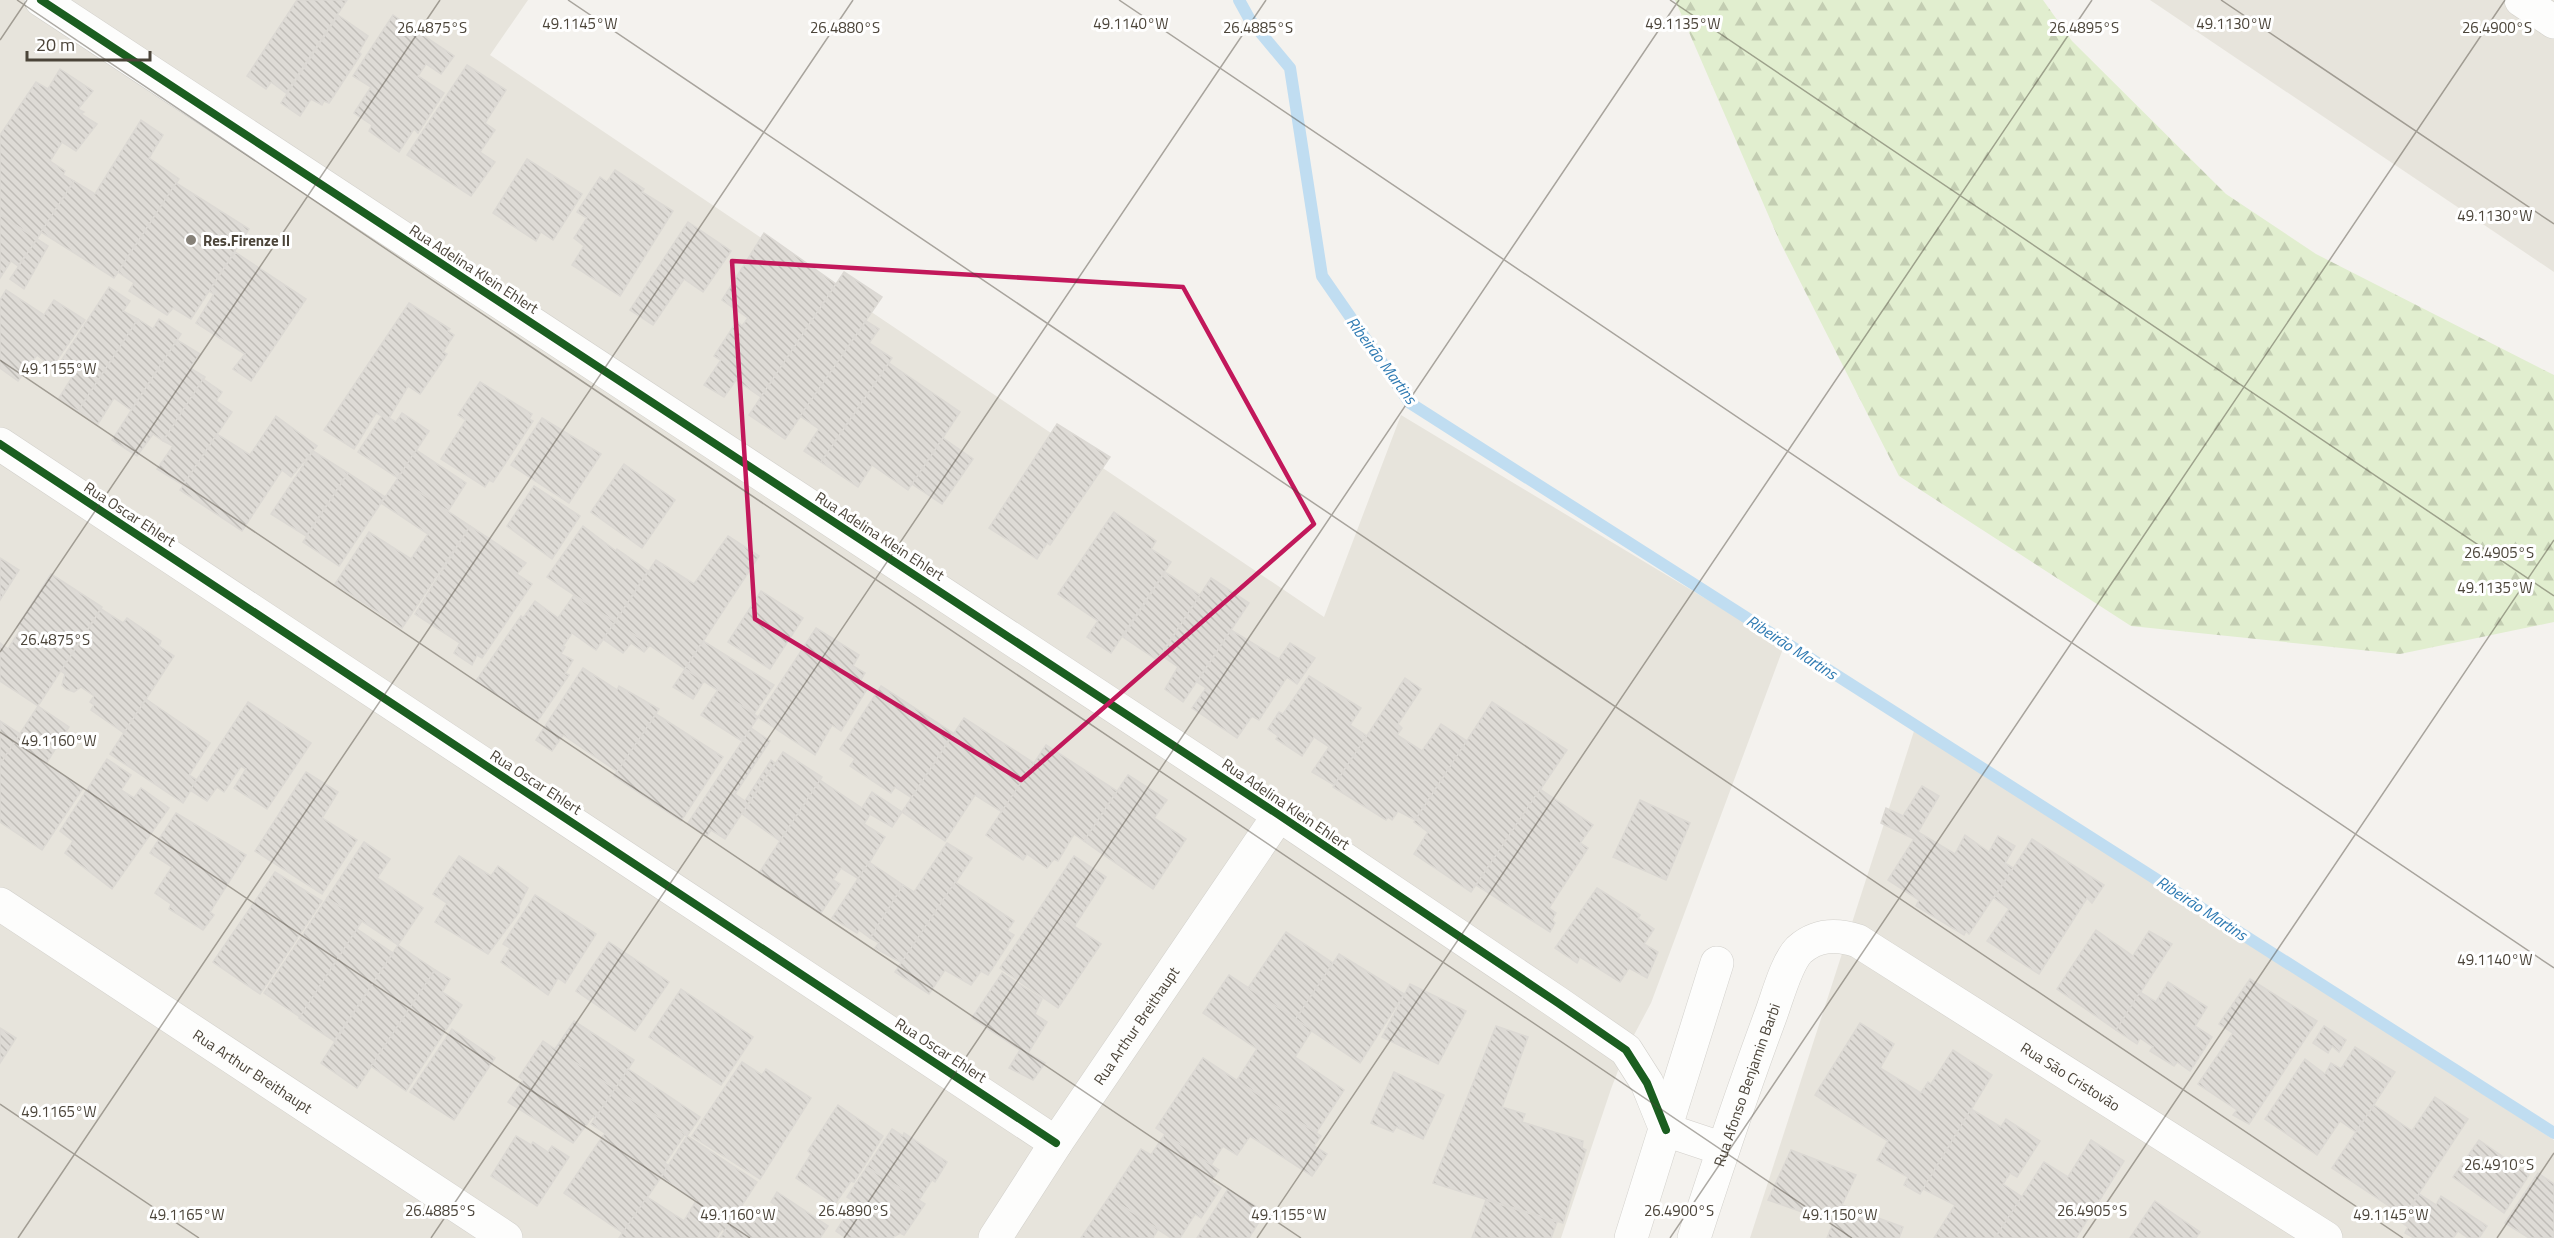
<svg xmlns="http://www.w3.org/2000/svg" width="2554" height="1238" viewBox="0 0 2554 1238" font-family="'Titillium Web',sans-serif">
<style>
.residential{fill:#e7e4dc}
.forest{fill:url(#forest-firs)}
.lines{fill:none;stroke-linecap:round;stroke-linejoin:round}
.stream{stroke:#c0ddf1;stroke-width:12}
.building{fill:url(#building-back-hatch);stroke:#dcd9d4;stroke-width:1.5}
.minor-casing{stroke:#d2d0cb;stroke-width:34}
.minor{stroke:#fdfdfc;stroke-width:33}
.cycleway-casing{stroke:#fff;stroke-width:11}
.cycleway{stroke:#1b5e20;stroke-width:8}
.marked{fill:none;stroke:#c2185b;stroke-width:4.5;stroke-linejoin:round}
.ticks{fill:none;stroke:#4b4439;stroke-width:1.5;stroke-opacity:0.45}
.poi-dot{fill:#868178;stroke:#fff;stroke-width:2}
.labels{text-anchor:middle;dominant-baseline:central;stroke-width:6;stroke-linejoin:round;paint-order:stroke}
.poi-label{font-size:15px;font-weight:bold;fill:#4b4439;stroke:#fff;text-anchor:start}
.street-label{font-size:15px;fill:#4b4439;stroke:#fff}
.water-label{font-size:16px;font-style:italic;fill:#2e7ab2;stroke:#fff}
.ticks-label{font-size:15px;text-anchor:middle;fill:#4b4439;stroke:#fff;stroke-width:6;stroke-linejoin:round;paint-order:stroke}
</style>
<defs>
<pattern id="forest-firs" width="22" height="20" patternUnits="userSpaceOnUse" patternTransform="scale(1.5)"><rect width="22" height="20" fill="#e1eecf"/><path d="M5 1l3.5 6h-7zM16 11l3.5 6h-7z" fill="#c3cdb2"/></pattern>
<pattern id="building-back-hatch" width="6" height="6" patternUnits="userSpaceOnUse" patternTransform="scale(1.5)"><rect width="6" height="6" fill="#dedbd6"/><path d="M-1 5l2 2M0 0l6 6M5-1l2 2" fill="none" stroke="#c0bdb8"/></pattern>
</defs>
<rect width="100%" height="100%" fill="#f4f2ee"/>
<g class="residential">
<polygon points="0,0 528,0 490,55 1324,617 1401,415 1784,646 1651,1003 1626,1050 1611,1089 1561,1238 0,1238"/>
<polygon points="2150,0 2554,0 2554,272"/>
<polygon points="1916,725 2554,1140 2554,1238 1750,1238"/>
</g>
<polygon class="forest" points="1675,0 2043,0 2072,41 2226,194 2316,254 2554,375 2554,622 2400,654 2131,626 1899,476 1780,242"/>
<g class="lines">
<polyline class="stream" points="1239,0 1250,20 1290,68 1322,276 1410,403 2554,1133"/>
</g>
<g class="building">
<polygon points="297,0 347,0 286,93 271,82 266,89 247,76"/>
<polygon points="338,15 368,36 359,52 361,54 329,103 324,101 322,105 311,99 300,116 281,103"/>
<polygon points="393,15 454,56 441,74 426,64 418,76 444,93 418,133 414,129 399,152 369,131 372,125 354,113 371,87 353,76"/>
<polygon points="467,65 506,90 485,123 495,130 480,152 495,162 471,196 407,155"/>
<polygon points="60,69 93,91 78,109 84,112 81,114 97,124 76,151 62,142 50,161 65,171 63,175 74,181 37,239 0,215 0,135 36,82 48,89"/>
<polygon points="141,120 163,135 149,158 179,179 114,278 41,232 74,181 95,194"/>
<polygon points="527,159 582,194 553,240 541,232 536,241 493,213"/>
<polygon points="615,170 644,189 642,192 673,211 620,296 572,265 584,246 574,238 587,218 577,212 600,177 607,182"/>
<polygon points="176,183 249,229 191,319 173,308 167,315 129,291 134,283 118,272"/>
<polygon points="0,215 37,239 18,266 11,261 0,278"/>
<polygon points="688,222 731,251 703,292 684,279 653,325 630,310"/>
<polygon points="764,233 836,284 761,397 736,380 724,397 704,385 721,360 714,356 737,321 742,326 748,318 722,300"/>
<polygon points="37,239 48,246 24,289 10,279"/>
<polygon points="235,252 306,299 251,381 233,369 245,354 196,323 214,294 209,291"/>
<polygon points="844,272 882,297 785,439 749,415"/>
<polygon points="109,287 130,301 123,311 138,319 78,411 59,398 76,371 61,361"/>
<polygon points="6,290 44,315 54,300 85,320 52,367 37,355 18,381 0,368 0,300"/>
<polygon points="409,303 450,329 448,331 454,335 443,352 447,354 420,394 408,386 389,418 396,422 402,413 429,431 398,478 358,452 382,416 376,413 354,449 324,430"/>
<polygon points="138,319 153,329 159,319 181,334 131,410 114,398 98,424 78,411"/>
<polygon points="866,321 879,329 869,343 892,358 821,462 804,451 819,429 800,416"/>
<polygon points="177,340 200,354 190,368 205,377 163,441 153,434 137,456 112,440"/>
<polygon points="889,363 960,412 908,490 872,465 858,487 821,462"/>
<polygon points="203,379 222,392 216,401 232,412 183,485 157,469 173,446 163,441"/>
<polygon points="480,382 532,414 529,419 533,421 493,482 489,480 485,487 441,459 466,420 458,415"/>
<polygon points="276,416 317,446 291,477 282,470 242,531 180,490 217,434 250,455"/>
<polygon points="542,418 601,454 569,503 511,465"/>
<polygon points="1057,424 1110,457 1050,545 1047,543 1037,559 989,528"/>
<polygon points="943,438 973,459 942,504 912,484"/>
<polygon points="416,450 466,483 448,511 398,478"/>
<polygon points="313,451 348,473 306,536 271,514"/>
<polygon points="624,464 675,500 642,548 591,512"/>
<polygon points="348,473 385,497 339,566 303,542"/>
<polygon points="398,478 470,526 402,628 335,584 369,532 411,559 428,534 381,503"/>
<polygon points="534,486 580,516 552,559 507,526"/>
<polygon points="1114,512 1156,541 1151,549 1171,562 1111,653 1087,637 1098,621 1058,594"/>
<polygon points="470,526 526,563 517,574 532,584 482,658 477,655 472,665 454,653 460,643 415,614"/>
<polygon points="583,526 616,551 617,549 648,571 615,622 547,577"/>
<polygon points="728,536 759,556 685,669 615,622 656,560 694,584"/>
<polygon points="0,558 19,570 0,600"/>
<polygon points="1165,572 1200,595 1157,660 1123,637"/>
<polygon points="51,574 102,607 38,706 0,681 0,643 8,649 20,630 17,627"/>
<polygon points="1211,578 1249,603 1183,702 1165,689 1178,667 1161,655"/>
<polygon points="761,591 803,618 770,669 728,642"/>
<polygon points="574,595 615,622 596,650 572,633 563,646 565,647 561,654 573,660 565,673 569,675 537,722 476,681 521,616 523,618 535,601 558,618"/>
<polygon points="101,609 123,623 127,618 161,641 159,646 174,656 124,733 91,710 94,705 90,702 94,696 81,687 74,692 66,689 62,685 65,674 61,671"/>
<polygon points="615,622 650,645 644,652 631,643 623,653 603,639"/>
<polygon points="816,628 859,655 853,666 865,673 860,681 869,686 841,731 832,725 815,755 758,717"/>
<polygon points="1231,630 1279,659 1290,643 1315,658 1297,684 1287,677 1259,720 1252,716 1237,738 1192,708 1206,688 1197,682"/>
<polygon points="703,641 774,685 754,714 685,669"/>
<polygon points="583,668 617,690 619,686 659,709 618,772 563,735 552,751 536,740"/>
<polygon points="685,669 704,681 693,699 673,687"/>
<polygon points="1309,676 1361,708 1350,725 1367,736 1334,785 1312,772 1329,747 1314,737 1302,756 1276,739 1278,736 1268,729 1279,712 1283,714"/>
<polygon points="1405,678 1421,689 1398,724 1402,728 1397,735 1422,751 1441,724 1467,741 1415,820 1398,811 1392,820 1388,817 1386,820 1333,787"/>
<polygon points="881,686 953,733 912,798 895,787 891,793 850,766 855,759 840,749"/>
<polygon points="718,690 758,717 742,741 701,715"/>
<polygon points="146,699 210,743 189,775 197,780 183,803 110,754"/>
<polygon points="248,702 311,743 267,809 234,788 246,769 241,766 224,792 217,787 207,801 190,790"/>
<polygon points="1492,702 1567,750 1471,892 1414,854 1428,832 1414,822"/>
<polygon points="38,706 69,727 46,764 83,788 42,850 0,822 0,764"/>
<polygon points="656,714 723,757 681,821 614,776"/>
<polygon points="964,718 1034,763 1002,812 975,795 945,841 902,812"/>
<polygon points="0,721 20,734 0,764"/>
<polygon points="751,728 770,741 735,794 745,801 771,760 775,763 725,839 711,830 707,836 688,823"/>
<polygon points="1046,745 1117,791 1084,841 1074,834 1058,861 1054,859 1047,868 1027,854 1023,860 986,835"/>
<polygon points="783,752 822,777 780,841 742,814"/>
<polygon points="107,759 131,775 121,790 134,798 141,788 169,808 112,889 65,853 73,841 60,831"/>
<polygon points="306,772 338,792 322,818 357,840 322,894 255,851"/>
<polygon points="1128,775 1167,800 1154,818 1186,839 1153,889 1084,841"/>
<polygon points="820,780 862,808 872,792 902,812 892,827 870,814 864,824 885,837 859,879 841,868 833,880 840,884 821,913 759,873"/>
<polygon points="1922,786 1939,796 1918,832 1955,854 1965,835 1989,852 1998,836 2015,846 2005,863 2013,868 1969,934 1966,931 1964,935 1916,906 1919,900 1888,880 1914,839 1881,823 1886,808 1903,816"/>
<polygon points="1540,789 1593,825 1580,843 1588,848 1549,908 1556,913 1552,920 1555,923 1550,932 1476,885"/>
<polygon points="1640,800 1690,823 1666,880 1613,857"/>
<polygon points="176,813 246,855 210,912 214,915 203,930 169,909 171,904 155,893 172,867 150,853"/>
<polygon points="2032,839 2104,885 2092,903 2087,898 2039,974 1987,941 2009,909 1994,898"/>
<polygon points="364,842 390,859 377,878 423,908 398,945 327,898"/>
<polygon points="947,843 972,858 902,963 875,948 879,943 870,938 903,885 914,892"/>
<polygon points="459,856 491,876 498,866 528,888 519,906 519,912 488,954 435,922 447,903 433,894"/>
<polygon points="1074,856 1106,877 1074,927 1042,905"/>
<polygon points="869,862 903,885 870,938 859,930 857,933 832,918"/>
<polygon points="275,872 322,901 260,994 213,962"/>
<polygon points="955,882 1014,921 1007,931 1014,935 988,975 981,971 971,985 945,970 929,994 895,972"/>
<polygon points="1597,888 1640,915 1638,918 1654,929 1644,944 1658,952 1647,978 1629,968 1620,982 1580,957 1577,963 1555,948"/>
<polygon points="535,895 596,934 565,983 558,978 548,995 501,962 510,948 503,944"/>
<polygon points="327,898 362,921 300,1017 264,993"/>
<polygon points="1042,905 1101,944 1058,1008 1000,968"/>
<polygon points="357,929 393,953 334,1041 299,1018"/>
<polygon points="2096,930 2133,956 2149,931 2172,944 2116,1030 2057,989"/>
<polygon points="1286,932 1333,963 1295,1020 1248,988"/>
<polygon points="609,942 669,982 635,1031 576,991"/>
<polygon points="398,945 435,970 357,1088 321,1063"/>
<polygon points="1339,954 1404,994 1360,1063 1295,1020"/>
<polygon points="435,970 450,979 442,992 462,1005 406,1091 371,1066"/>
<polygon points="1002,973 1042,999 1035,1014 1047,1022 1028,1053 1045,1063 1033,1080 1009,1068 1020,1050 972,1018"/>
<polygon points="1229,975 1312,1030 1295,1057 1344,1090 1316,1133 1237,1080 1257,1049 1203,1013"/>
<polygon points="2250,979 2317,1021 2249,1124 2233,1115 2237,1110 2198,1084 2233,1033 2219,1024"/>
<polygon points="2168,982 2207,1007 2195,1026 2212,1037 2190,1071 2177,1062 2174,1066 2150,1051 2153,1047 2140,1038 2137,1044 2116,1030 2140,992 2156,1002"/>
<polygon points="1410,984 1466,1011 1438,1064 1382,1037"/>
<polygon points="681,989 753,1037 721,1085 649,1037"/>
<polygon points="574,1021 634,1060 615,1089 555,1049"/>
<polygon points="1860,1023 1894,1044 1880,1068 1921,1093 1928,1082 1931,1084 1953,1050 1992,1075 1920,1194 1904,1185 1908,1177 1877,1160 1888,1141 1815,1095"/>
<polygon points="1496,1026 1528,1037 1502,1107 1525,1114 1522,1122 1583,1141 1582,1148 1586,1150 1563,1223 1433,1183"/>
<polygon points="2324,1026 2346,1040 2339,1052 2332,1046 2328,1053 2313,1043"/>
<polygon points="0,1028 16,1038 0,1063"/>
<polygon points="452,1029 495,1058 454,1120 410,1092"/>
<polygon points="543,1041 615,1089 595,1118 593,1116 573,1143 508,1102 523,1080 519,1077"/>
<polygon points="2355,1047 2395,1072 2356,1132 2340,1121 2317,1155 2265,1119 2305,1059 2325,1074 2331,1063 2341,1069"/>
<polygon points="1203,1058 1321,1136 1314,1146 1327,1154 1312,1176 1250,1136 1237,1155 1223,1146 1211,1165 1156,1128"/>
<polygon points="742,1062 762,1075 766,1069 811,1098 760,1179 692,1136"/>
<polygon points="628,1069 700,1117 687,1136 615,1089"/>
<polygon points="1394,1072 1444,1095 1423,1139 1396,1127 1393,1132 1371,1123"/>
<polygon points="615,1089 685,1134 665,1163 668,1165 661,1177 623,1233 564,1193 605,1133 591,1124"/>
<polygon points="2435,1097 2468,1119 2404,1216 2332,1168 2374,1105 2412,1131"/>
<polygon points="838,1105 883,1136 854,1182 851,1181 835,1204 796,1178 811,1154 808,1151"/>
<polygon points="1971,1109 2001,1127 2006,1119 2040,1141 2017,1177 2010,1173 2003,1184 2022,1197 1995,1238 1934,1238 1955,1205 1923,1189"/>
<polygon points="892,1129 903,1136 904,1133 947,1162 935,1182 932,1180 919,1200 867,1167"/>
<polygon points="1165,1134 1219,1170 1211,1182 1221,1188 1201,1218 1195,1214 1180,1238 1171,1238 1109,1197 1141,1149 1151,1155"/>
<polygon points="516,1136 531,1145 533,1142 548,1152 552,1146 569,1157 537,1206 491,1176"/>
<polygon points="687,1136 757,1182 737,1213 725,1231 722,1229 716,1238 619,1238 647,1197 684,1221 696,1201 661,1177"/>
<polygon points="2091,1140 2124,1161 2076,1238 1995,1238 2044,1162 2068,1177"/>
<polygon points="2479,1140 2529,1175 2504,1213 2453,1177"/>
<polygon points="1791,1150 1856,1175 1842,1205 1903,1227 1899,1238 1827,1238 1833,1223 1768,1200"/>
<polygon points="867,1167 925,1204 904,1235 900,1233 892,1238 846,1238 836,1231 855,1202 847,1197"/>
<polygon points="2538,1173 2554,1184 2554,1238 2529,1238 2505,1223"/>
<polygon points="1228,1189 1265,1212 1249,1238 1197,1238"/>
<polygon points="777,1192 828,1226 820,1238 720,1238 737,1213 753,1224 758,1216 768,1223 779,1208 771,1202"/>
<polygon points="2419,1194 2436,1205 2441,1196 2487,1226 2479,1238 2468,1238 2458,1231 2453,1238 2414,1238 2405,1233 2408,1227 2401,1222"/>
<polygon points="1109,1197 1158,1229 1153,1238 1081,1238"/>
<polygon points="1486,1200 1557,1222 1551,1238 1472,1238"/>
<polygon points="2155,1201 2200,1232 2196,1238 2130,1238"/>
</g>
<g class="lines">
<g class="minor-casing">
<g id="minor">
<polyline points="41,0 1279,815 1558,1003 1626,1050 1647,1083 1666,1130"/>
<polyline points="2521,0 2554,22"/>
<polyline points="0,444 1056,1143"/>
<path id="s1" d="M0,904l506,334"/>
<polyline points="1666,1130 1723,1149"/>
<path id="s2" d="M995,1238l61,-95 223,-328"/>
<polyline points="1631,1238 1717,963"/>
<path id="s3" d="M1694,1238c24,-74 49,-148 76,-221 7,-18 16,-54 29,-67 18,-16 38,-16 59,-9l468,297"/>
</g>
</g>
<use href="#minor" class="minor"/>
<g class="cycleway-casing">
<g id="cycleway">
<polyline points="41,0 1279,815 1558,1003 1626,1050 1647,1083 1666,1130"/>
<polyline points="0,444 1056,1143"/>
</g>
</g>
<use href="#cycleway" class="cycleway"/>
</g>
<path class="marked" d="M732,261l451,26 131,237 -293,256 -266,-161z"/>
<path class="ticks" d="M17,0l1835,1238M568,0l1835,1238M1119,0l1435,968M1670,0l884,596M2221,0l333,224M0,40l27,-40M0,360l1301,878M0,652l440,-652M0,732l750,506M0,1104l199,134M18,1238l835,-1238M431,1238l835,-1238M844,1238l835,-1238M1257,1238l835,-1238M1670,1238l835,-1238M2083,1238l471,-698M2497,1238l57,-85"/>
<circle class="poi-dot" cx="191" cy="240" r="6"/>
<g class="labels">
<g class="poi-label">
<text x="203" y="240">Res.Firenze ll</text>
</g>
<g class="street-label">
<text transform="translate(474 269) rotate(33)">Rua Adelina Klein Ehlert</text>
<text transform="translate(130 514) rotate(33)">Rua Oscar Ehlert</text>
<text transform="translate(880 536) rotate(33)">Rua Adelina Klein Ehlert</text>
<text transform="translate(536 782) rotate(33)">Rua Oscar Ehlert</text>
<text transform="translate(1286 804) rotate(34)">Rua Adelina Klein Ehlert</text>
<text stroke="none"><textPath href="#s2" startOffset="255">Rua Arthur Breithaupt</textPath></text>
<text transform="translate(941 1050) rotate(33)">Rua Oscar Ehlert</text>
<text stroke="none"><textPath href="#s1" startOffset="303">Rua Arthur Breithaupt</textPath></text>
<text stroke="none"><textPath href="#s3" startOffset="622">Rua São Cristovão</textPath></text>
<text stroke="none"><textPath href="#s3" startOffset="162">Rua Afonso Benjamin Barbi</textPath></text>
</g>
<g class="water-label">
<text transform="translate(1382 360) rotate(53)">Ribeirão Martins</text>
<text transform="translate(1792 647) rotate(33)">Ribeirão Martins</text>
<text transform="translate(2202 908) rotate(33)">Ribeirão Martins</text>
</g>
</g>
<g class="ticks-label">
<text x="580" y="29">49.1145°W</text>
<text x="1131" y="29">49.1140°W</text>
<text x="1683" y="29">49.1135°W</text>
<text x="2234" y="29">49.1130°W</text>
<text x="432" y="33">26.4875°S</text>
<text x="845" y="33">26.4880°S</text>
<text x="1258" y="33">26.4885°S</text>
<text x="2084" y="33">26.4895°S</text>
<text x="2497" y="33">26.4900°S</text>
<text x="2495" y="221">49.1130°W</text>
<text x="59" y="374">49.1155°W</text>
<text x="2499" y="558">26.4905°S</text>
<text x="2495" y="593">49.1135°W</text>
<text x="55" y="645">26.4875°S</text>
<text x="59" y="746">49.1160°W</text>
<text x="2495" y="965">49.1140°W</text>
<text x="59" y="1117">49.1165°W</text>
<text x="2499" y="1170">26.4910°S</text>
<text x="440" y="1216">26.4885°S</text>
<text x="853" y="1216">26.4890°S</text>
<text x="1679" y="1216">26.4900°S</text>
<text x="2092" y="1216">26.4905°S</text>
<text x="187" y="1220">49.1165°W</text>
<text x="738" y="1220">49.1160°W</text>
<text x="1289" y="1220">49.1155°W</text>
<text x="1840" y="1220">49.1150°W</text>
<text x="2391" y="1220">49.1145°W</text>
</g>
<path d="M27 51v9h123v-9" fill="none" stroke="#4b4439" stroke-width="3"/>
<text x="36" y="51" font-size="18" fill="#4b4439" stroke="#ffffff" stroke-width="4.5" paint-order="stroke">20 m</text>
</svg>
